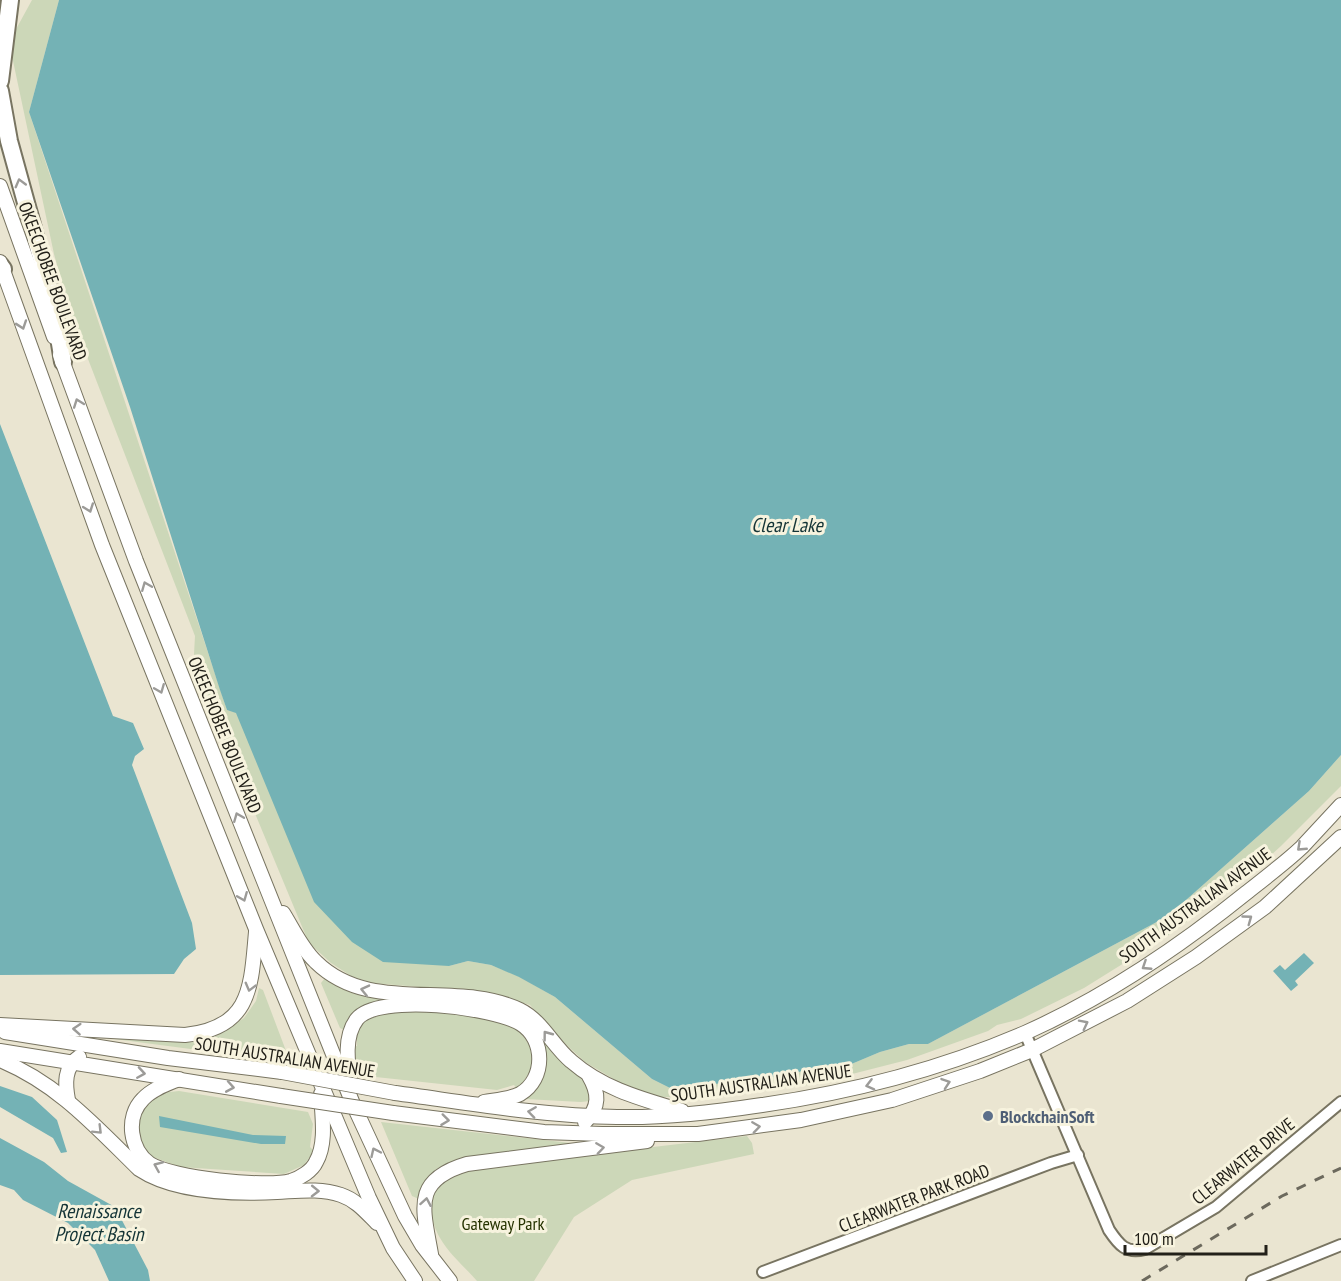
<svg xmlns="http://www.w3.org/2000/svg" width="1341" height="1281" viewBox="0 0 1341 1281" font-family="'PT Sans Narrow',sans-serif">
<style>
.green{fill:#ccd7b8}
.water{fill:#74b2b5}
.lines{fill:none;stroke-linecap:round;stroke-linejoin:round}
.minor-casing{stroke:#787461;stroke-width:14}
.major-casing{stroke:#787461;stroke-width:16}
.highway-casing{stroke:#787461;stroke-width:20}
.minor{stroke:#fff;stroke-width:10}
.major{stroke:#fff;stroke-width:14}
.highway{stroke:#fff;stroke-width:16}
.rail{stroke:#6c695d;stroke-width:3;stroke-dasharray:10 10;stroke-linecap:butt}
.major-bridge-casing{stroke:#787461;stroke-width:16;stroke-linecap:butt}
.major-bridge{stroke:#fff;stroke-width:14}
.oneway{stroke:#9c9b98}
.service-dot{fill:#5c6f8a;stroke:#f7f3de;stroke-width:2}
.labels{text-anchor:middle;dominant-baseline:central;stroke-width:6;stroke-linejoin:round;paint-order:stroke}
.street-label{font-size:18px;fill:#222019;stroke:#f7f3de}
.service-label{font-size:18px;font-weight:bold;fill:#4e5e75;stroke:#f7f3de;text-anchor:start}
.park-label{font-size:18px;fill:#263300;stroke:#f7f3de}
.water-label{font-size:20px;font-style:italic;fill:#143436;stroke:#f7f3de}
</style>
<rect width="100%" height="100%" fill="#eae5d1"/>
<g class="green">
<polygon points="32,0 59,0 29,112 227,710 236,712 449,966 468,961 491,965 520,977 555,997 652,1079 672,1089 792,1075 809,1068 842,1068 880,1052 909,1044 928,1044 1168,916 1309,791 1341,755 1341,786 1281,846 1247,877 1169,935 1084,988 1021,1019 997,1025 988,1031 907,1060 809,1085 707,1097 656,1097 622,1084 585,1062 560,1039 530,1005 491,993 372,983 351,976 331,963 309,943 303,929 217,722 194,654 195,636 71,315 54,254 9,42"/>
<path d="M325,978c21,14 32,19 58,20l-22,10 -17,22 -4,-2 -19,-45z"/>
<polygon points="259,988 263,990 291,1064 244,1056 84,1035 185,1041 216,1036 244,1018 256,1001"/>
<path d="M382,1011c31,0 111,2 136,19 4,3 8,10 11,15 10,15 -1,33 -12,44l-3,-4 -17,5 -140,-15 -4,-28 4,-1v-7h-3l11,-21z"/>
<path d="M543,1040c8,9 16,18 24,26 11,10 25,17 23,35l-9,1 -56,-3c25,-24 22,-25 18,-59z"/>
<polygon points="179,1091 308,1112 313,1124 310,1147 314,1151 304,1165 284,1174 180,1167 153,1157 143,1146 138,1134 138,1117 144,1104 160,1093"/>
<path d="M381,1122l190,21 -1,3c-28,4 -116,9 -135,24 -8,8 -12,19 -16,29l-7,-3z"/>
<path d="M747,1136l5,7 2,11 -122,26 -58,37 -40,64h-57c-12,-14 -28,-27 -37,-43 -12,-20 -14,-49 8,-63 5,-3 12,-4 18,-6z"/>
</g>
<g class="water">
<polygon points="59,0 1341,0 1341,755 1309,791 1168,916 928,1044 909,1044 880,1052 842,1068 809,1068 792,1075 672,1089 652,1079 555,997 519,977 491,965 468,961 449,966 383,962 352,942 314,902 236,713 227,710 220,690 130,407 29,112"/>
<polygon points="0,424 113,716 133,723 144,749 135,756 132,765 192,923 196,949 184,959 174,974 0,975"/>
<polygon points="1304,953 1314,963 1295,981 1298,985 1291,991 1273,971 1280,965 1285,970"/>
<polygon points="0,1086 32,1097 57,1120 67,1152 61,1153 53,1138 0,1107"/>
<polygon points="159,1116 253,1135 286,1136 285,1144 261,1144 160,1127"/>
<polygon points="0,1138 44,1162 68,1181 115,1207 148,1270 150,1281 109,1281 95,1250 68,1223 23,1200 14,1190 0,1185"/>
</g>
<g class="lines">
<g class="minor-casing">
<g id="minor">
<path d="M1025,1033l84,197c10,15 17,24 36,19l71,-42 125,-105"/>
<polyline points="763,1272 1051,1163 1078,1155"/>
<polyline points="1252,1281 1341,1245"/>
</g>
</g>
<g class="major-casing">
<g id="major">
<polyline points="0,186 54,337"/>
<polyline points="0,262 102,545 256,929 369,1198 393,1248 415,1281"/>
<polyline points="60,355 136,561 353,1104 405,1216 422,1245 450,1281"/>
<path d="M283,913c10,16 19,36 33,49 55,54 139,17 204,48 22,11 33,36 51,51 32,28 71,38 111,50"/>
<path d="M0,1025l185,10c67,-7 66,-49 71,-103"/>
<polyline points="5,1032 168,1058 282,1072"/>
<polyline points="0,1051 281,1096"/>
<path d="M0,1060c58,24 95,66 139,109 36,24 97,25 138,23 22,-1 43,-4 64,3 15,5 25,17 36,28"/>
<path d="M179,1079c-12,5 -27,10 -36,20 -18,18 -13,51 7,65 22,14 116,24 141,17 9,-3 21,-10 25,-19 11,-19 6,-47 5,-68"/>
<path d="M351,1086c-3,-21 -8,-49 6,-67 21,-26 138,-12 164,5 24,15 25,55 -1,70 -10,5 -25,6 -36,8"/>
<path d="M395,1093c74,10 147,23 222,24 49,1 97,-5 145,-12 91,-13 180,-36 265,-73 78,-35 152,-85 219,-139 19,-15 39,-30 56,-46 13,-14 26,-28 39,-42"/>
<path d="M68,1100c-3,-16 -4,-33 11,-43"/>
<polyline points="393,1113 544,1132 602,1134 698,1134 801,1120 892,1100 980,1071 1032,1050 1127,1001 1196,957 1265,907 1341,837"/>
<path d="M585,1122c15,-15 14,-29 4,-46"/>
<path d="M431,1254c-8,-46 -19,-74 36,-90l180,-23"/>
</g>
</g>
<g class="highway-casing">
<g id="highway">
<polyline points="0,81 10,0"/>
<polyline points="0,91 9,141 53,301 63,362"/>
<polyline points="0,265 3,269"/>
</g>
</g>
<use href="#minor" class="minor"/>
<use href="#major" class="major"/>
<use href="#highway" class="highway"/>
<polyline class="rail" points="1142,1281 1282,1196 1341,1168"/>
<g class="major-bridge-casing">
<g id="major-bridge">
<polyline points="282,1072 395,1093"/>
<polyline points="281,1096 393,1113"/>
</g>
</g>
<use href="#major-bridge" class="major-bridge"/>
</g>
<defs><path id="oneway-chevron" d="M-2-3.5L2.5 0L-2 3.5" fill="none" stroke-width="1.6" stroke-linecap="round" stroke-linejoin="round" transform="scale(1.5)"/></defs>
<g class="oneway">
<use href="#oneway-chevron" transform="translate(20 183) rotate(-105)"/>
<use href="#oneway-chevron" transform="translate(22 325) rotate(71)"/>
<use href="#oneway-chevron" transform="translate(78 403) rotate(-110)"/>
<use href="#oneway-chevron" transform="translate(89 508) rotate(70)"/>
<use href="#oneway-chevron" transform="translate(146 586) rotate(-112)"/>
<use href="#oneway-chevron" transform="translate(160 689) rotate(68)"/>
<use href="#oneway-chevron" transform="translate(238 817) rotate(-112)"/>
<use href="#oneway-chevron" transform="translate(1301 847) rotate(137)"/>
<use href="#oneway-chevron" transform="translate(243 897) rotate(68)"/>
<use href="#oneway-chevron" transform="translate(1248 919) rotate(-36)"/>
<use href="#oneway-chevron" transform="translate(1146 966) rotate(147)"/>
<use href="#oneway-chevron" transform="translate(250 987) rotate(105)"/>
<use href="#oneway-chevron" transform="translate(365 990) rotate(-167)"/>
<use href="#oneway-chevron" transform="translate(1084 1024) rotate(-27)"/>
<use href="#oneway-chevron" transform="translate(77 1029) rotate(-176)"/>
<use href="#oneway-chevron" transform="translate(547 1035) rotate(-127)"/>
<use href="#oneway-chevron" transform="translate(141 1073) rotate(9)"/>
<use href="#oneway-chevron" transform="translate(946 1083) rotate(-19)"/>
<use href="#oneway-chevron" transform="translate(870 1085) rotate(166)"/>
<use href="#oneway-chevron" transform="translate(230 1087) rotate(10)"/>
<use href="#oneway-chevron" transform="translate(532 1112) rotate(-172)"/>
<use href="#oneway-chevron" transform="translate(445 1120) rotate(7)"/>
<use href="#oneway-chevron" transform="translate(756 1127) rotate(-8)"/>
<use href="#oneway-chevron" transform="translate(98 1130) rotate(45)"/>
<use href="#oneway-chevron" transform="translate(600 1148) rotate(-8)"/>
<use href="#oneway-chevron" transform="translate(375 1152) rotate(-115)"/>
<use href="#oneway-chevron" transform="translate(158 1166) rotate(-157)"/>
<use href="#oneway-chevron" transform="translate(315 1191) rotate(1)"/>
<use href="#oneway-chevron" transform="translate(426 1202) rotate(-80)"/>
</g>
<circle class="service-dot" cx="988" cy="1116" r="6"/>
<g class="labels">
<g class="street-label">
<text transform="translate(53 281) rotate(70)">OKEECHOBEE BOULEVARD</text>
<text transform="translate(225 735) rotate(68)">OKEECHOBEE BOULEVARD</text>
<text transform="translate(1195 905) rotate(-36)">SOUTH AUSTRALIAN AVENUE</text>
<text transform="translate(285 1057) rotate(9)">SOUTH AUSTRALIAN AVENUE</text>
<text transform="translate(761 1083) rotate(-8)">SOUTH AUSTRALIAN AVENUE</text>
<text transform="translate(1243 1161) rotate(-39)">CLEARWATER DRIVE</text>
<text transform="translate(914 1198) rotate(-21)">CLEARWATER PARK ROAD</text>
</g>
<g class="service-label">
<text x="1000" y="1116">BlockchainSoft</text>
</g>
<g class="park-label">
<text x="503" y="1223">Gateway Park</text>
</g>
<g class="water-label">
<text x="787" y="525">Clear Lake</text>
<text x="99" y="1211">Renaissance<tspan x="99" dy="23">Project Basin</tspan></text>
</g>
</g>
<path d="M1125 1245v9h141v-9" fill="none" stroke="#222019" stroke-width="3"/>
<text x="1134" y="1245" font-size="18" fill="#222019" stroke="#f7f3de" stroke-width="4.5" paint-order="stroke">100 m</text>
</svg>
